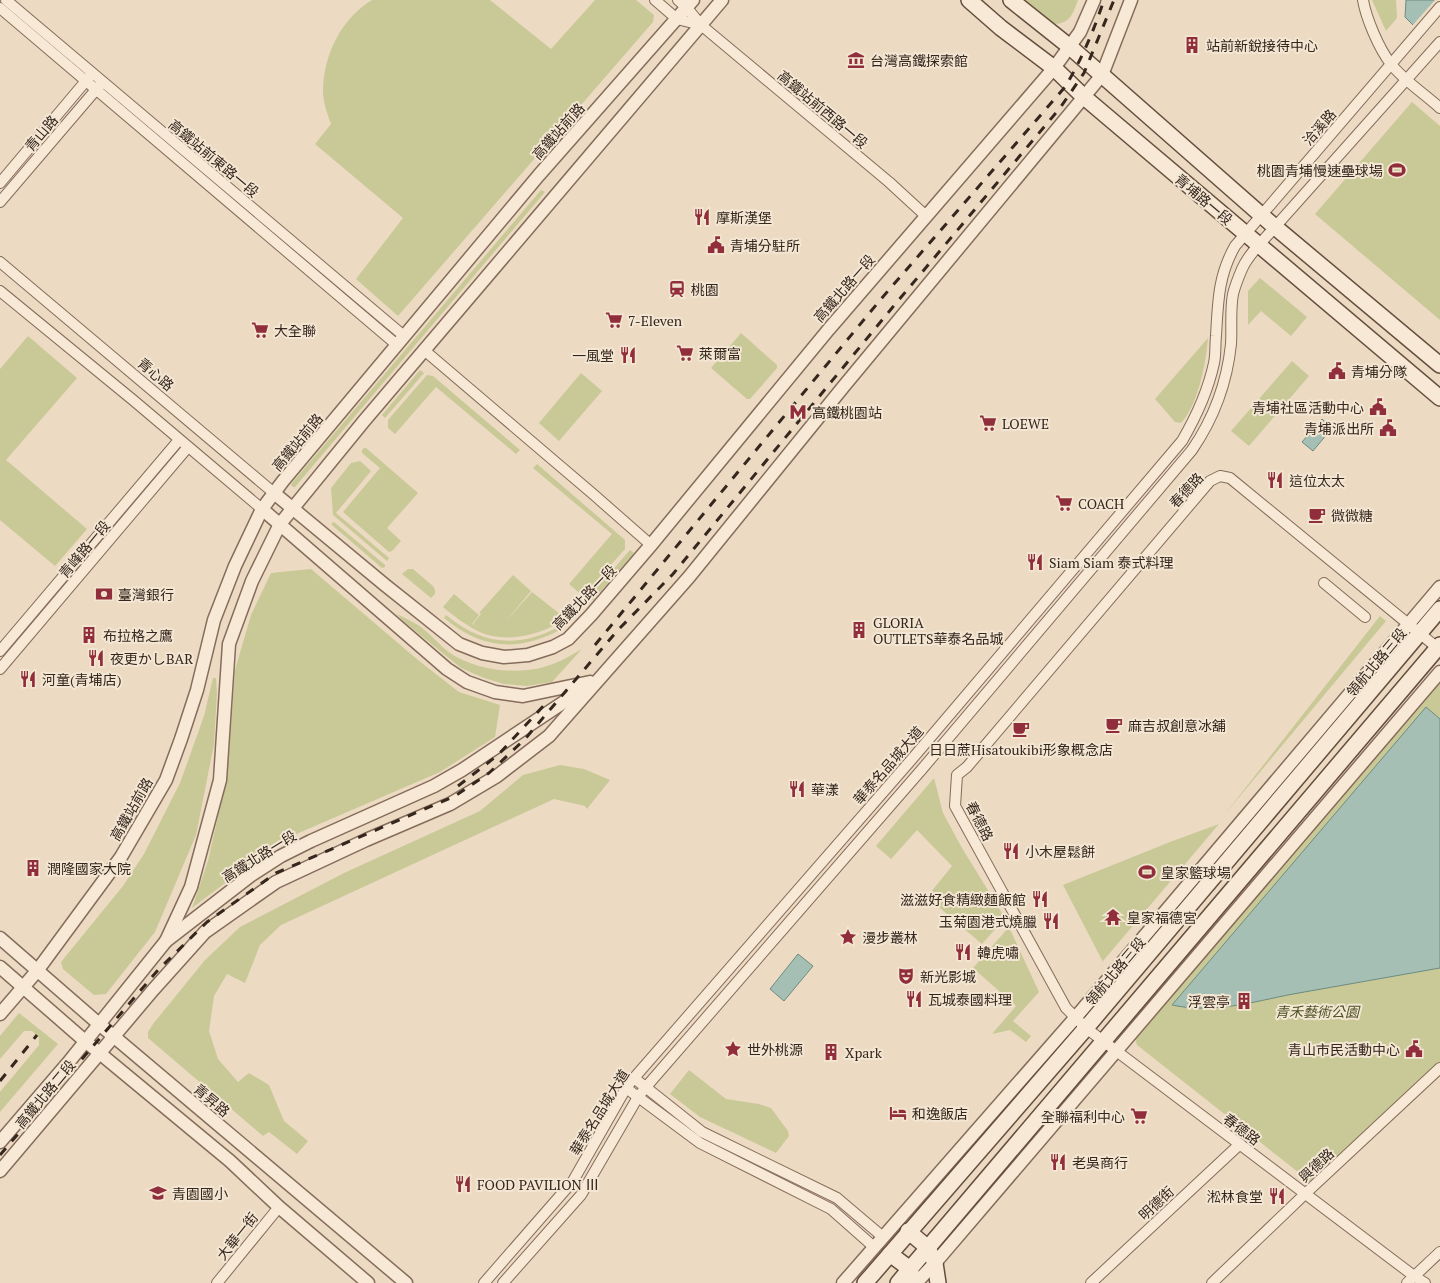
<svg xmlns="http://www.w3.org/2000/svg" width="1440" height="1283" viewBox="0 0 1440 1283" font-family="'PT Serif','Noto Sans TC','Noto Sans JP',serif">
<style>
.green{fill:#c9c997}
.water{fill:#a5bfb4;stroke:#6c8c80}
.pier{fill:#ecdac3}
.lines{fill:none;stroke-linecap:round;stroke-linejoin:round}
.minor-casing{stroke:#856c5b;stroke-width:12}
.tertiary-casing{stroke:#856c5b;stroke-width:15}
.secondary-casing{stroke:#664d3e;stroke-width:18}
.minor{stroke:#f7e9d5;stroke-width:10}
.tertiary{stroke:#f7e9d5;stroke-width:12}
.secondary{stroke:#f7e9d5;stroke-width:15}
.rail{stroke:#35261e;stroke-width:3;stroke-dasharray:9 9;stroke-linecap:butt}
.labels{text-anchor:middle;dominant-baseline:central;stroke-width:4;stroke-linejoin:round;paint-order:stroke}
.poi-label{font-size:14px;fill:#35261e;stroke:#f3e6d2;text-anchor:start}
.street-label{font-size:14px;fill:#35261e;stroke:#f3e6d2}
.park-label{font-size:14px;font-style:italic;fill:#4b5126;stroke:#f3e6d2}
</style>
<rect width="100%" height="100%" fill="#ecdac3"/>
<g class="green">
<path d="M372,0h118l61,49 44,-49h41l18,15 -1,7 -255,294 -42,-37 47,-61 -88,-74 16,-20c-4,-11 -8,-22 -8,-34 1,-36 18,-71 49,-90z"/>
<path d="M1025,0h53c-5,13 -7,23 -23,24z"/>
<polygon points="1372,0 1396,0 1397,18 1386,31"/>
<polygon points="1412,102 1440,126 1440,320 1315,214"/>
<polygon points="541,190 545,192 295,487 293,487 291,485 292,483"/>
<polygon points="1260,278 1307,317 1291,336 1261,311 1248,325 1248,291"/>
<polygon points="741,333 777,365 777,368 750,399 747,399 711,368"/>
<polygon points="28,336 77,378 6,460 87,529 55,566 0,520 0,369"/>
<path d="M1208,338c-2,25 -10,67 -27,85l-6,-1 -20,-23z"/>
<polygon points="1292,361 1309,376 1249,446 1231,431"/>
<polygon points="420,370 424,373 385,418 382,415"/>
<polygon points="581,373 602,391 559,441 539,423"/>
<polygon points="427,375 433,376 520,450 516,454 436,387 395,434 388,428 388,420"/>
<polygon points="364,448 366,448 418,493 387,528 401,541 392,551 389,552 343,512 380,468 362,453 362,450"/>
<polygon points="360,461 371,471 336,513 389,558 387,561 333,515 331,488 351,463"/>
<polygon points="537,464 625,540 625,549 583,596 569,584 612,534 533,468"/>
<polygon points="334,522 385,565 385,567 382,568 332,525 332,523"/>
<polygon points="630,550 634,553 593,600 589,597"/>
<polygon points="311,569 418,660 459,692 500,705 495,737 440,772 294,835 241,871 192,908 208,861 222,798 229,755 235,670 251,615 271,573"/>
<polygon points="408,569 413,569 433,586 435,590 435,594 431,598 402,574"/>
<path d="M513,575l18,16 -26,31 27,-30 33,26c-21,17 -58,25 -83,15 -15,-7 -27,-16 -39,-26l11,-13 25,21 -7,9 8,4 -7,-4 8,-10 -2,-1z"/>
<path d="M397,614c7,4 15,7 21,11 12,8 21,20 32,28 26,17 64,22 94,14 14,-4 26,-11 38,-18l-30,33 -25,4 -23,-2 -20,-6 -23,-10 -59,-48z"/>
<path d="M446,615c36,30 73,34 114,11l2,3c-44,23 -79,21 -118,-11z"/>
<polygon points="1380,616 1386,621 1225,814"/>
<polygon points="1440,677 1440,1064 1312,1183 1137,1045 1135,1037"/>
<polygon points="213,678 216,678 217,693 214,744 196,835 155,932 106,994 94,995 63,969 61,962 123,886 144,854 180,783 204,716"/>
<polygon points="560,765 584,769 610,780 587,809 585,806 554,799 281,925 260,945 245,983 227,974 214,996 209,1031 218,1059 238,1082 249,1073 269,1085 284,1121 308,1141 297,1154 269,1132 263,1136 148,1038 148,1032 153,1024 205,960 240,927 344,873 480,811 523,775"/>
<polygon points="934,778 943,813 962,848 1005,918 982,944 927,897 952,866 917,830 891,859 876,846"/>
<polygon points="1219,824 1103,961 1103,962 1063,885 1170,842"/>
<polygon points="1009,927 1039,992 1013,1021 1031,1036 1026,1042 1010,1030 992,1034 1016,1006 973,968"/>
<polygon points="19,1013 58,1044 0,1112 0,1092 39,1045 39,1037 32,1031 24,1031 0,1059 0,1036"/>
<polygon points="689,1070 726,1099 759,1104 771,1108 788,1131 789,1136 776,1153 700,1117 670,1094"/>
</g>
<g class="water">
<polygon points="1406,0 1440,0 1440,52 1405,17"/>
<polygon points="1322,419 1332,428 1313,451 1302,442"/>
<path d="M1426,707l14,12v249c-49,9 -98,17 -147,26 -41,8 -79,20 -121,11z"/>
<polygon points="798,954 813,966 784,1001 770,989"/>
</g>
<polygon class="pier" points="1435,0 1440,0 1440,55 1411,27"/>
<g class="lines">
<g class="minor-casing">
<g id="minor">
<polyline points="6,0 404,336"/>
<polyline points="655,0 677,19 701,25"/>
<polyline points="678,0 687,8 701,25 889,182 926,216"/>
<path d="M1363,0c3,18 16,49 28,64 12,16 34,30 49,44"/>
<polyline points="0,8 397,345"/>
<polyline points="0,183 90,76"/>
<polyline points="0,202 100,85"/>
<polyline points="0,262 274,493"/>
<polyline points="0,291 133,400 262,509"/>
<polyline points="424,350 593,494 651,545"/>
<polyline points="1324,583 1365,617"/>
<polyline points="0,651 179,440"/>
<polyline points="0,669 188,447"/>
<polyline points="634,1078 702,1132 837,1198 883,1237"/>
<polyline points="626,1088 700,1143 831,1209 874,1247"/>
<polyline points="217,1283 279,1207"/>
<path d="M484,1283l89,-102 53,-93 8,-10 278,-319 270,-318c14,-24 26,-50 32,-78 2,-9 1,-19 2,-27 2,-34 2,-60 19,-90l205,-239"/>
<path d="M503,1283l78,-88 57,-98 8,-10 277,-319 269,-318c22,-32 35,-67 39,-106 1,-16 -1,-34 2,-50 2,-8 6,-18 9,-25 7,-16 22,-29 33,-42l165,-185"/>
<polyline points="1091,1283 1240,1144"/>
<polyline points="1212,1283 1306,1193 1440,1068"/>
<polyline points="1407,1283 1440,1252"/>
<polyline points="1425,1283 1414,1276 1086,1028 1066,1008 955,806 957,775 967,767 1210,481 1220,476 1230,478 1440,650"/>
</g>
</g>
<g class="tertiary-casing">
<g id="tertiary">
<polyline points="274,493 385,585 459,644 482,653 504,657 528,655 553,647 568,639 591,615 651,545 829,329 1054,68 1080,32 1094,0"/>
<polyline points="262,509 447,669 467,682 495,692 523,696 590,682"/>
<polyline points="0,938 99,1024 406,1283"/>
<polyline points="166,941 191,887 220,780 229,644 252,581 280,524 364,421 722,0"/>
<polyline points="0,967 85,1041 230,1161 279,1207 368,1283"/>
<polyline points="0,1014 37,971 121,857 166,780 181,739 197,690 214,620 235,566 262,509 283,481 539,175 693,0"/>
<polyline points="0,1142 68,1063 166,941 250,876 281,856 311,841 434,786 462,770 585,688"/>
<polyline points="0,1171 153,990 205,932 276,882 366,840 450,804 497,776 549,736 689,577 844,386 1102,75 1131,0"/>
<polyline points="843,1283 1076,1017 1440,587"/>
<polyline points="916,1283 935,1263 1440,672"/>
</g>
</g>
<g class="secondary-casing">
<g id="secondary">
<polyline points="969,0 1001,28 1054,68 1084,97 1440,398"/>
<polyline points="1011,0 1070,47 1275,227 1440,365"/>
<polyline points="908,1231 928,1248 935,1263 938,1283"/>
<polyline points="890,1254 910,1269 914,1283"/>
<polyline points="865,1283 1086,1028 1440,609"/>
<polyline points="898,1283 1440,645"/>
</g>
</g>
<use href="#minor" class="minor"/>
<use href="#tertiary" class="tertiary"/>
<use href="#secondary" class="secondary"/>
<g class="rail">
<path d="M595,645l286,-346 184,-212c17,-28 29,-57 39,-87"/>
<polyline points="458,786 498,755 547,702"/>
<polyline points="0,1081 37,1035"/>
<polyline points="0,1155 158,970 207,922 276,873 455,796 489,773 525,739 617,631 673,574 892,308 1060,108 1084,73 1114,0"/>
</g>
</g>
<defs>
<g id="building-bare" transform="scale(1.35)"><path d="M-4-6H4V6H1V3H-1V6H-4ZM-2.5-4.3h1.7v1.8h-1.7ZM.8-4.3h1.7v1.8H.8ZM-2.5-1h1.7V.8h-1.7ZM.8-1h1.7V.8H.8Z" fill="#912e3b" stroke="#f3e6d2" stroke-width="2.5" paint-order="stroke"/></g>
<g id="museum-bare" transform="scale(1.35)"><path d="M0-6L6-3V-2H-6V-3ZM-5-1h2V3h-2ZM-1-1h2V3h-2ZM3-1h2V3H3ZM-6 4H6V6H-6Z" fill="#912e3b" stroke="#f3e6d2" stroke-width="2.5" paint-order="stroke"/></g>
<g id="stadium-bare" transform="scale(1.35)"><path d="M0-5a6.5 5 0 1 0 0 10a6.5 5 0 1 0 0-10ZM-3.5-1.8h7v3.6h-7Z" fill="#912e3b" stroke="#f3e6d2" stroke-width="2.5" paint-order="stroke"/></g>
<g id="restaurant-bare" transform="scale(1.35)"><path d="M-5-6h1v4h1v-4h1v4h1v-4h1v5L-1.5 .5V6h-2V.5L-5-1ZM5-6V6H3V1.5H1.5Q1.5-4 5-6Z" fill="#912e3b" stroke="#f3e6d2" stroke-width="2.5" paint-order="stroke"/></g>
<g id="civic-bare" transform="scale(1.35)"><path d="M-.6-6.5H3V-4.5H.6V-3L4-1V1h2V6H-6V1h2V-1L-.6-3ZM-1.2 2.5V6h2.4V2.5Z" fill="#912e3b" stroke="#f3e6d2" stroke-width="2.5" paint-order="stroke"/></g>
<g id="station-bare" transform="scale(1.35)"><path d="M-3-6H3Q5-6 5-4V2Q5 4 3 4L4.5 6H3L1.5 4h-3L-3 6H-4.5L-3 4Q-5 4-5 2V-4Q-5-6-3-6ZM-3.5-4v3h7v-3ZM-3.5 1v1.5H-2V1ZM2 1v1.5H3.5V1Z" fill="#912e3b" stroke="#f3e6d2" stroke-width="2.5" paint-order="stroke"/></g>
<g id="supermarket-bare" transform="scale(1.35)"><path d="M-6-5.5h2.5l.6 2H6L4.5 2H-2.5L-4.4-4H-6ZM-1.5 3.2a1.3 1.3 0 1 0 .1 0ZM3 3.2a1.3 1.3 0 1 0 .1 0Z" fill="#912e3b" stroke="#f3e6d2" stroke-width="2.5" paint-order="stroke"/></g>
<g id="metro-bare" transform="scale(1.35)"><path d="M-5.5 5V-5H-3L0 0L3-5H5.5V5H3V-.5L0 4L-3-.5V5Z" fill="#912e3b" stroke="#f3e6d2" stroke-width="2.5" paint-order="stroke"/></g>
<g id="cafe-bare" transform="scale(1.35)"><path d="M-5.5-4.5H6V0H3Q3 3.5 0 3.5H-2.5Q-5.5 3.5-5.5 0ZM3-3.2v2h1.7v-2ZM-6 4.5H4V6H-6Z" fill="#912e3b" stroke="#f3e6d2" stroke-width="2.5" paint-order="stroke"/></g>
<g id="bank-bare" transform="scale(1.35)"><path d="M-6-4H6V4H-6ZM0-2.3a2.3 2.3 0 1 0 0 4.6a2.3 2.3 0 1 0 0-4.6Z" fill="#912e3b" stroke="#f3e6d2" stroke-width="2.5" paint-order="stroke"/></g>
<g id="temple-bare" transform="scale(1.35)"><path d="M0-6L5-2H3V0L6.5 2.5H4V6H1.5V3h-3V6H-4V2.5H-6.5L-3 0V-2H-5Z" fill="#912e3b" stroke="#f3e6d2" stroke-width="2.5" paint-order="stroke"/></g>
<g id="sight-bare" transform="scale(1.35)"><path d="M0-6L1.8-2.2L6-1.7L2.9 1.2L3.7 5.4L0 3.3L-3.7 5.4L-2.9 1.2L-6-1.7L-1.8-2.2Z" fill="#912e3b" stroke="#f3e6d2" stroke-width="2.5" paint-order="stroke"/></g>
<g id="theatre-bare" transform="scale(1.35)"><path d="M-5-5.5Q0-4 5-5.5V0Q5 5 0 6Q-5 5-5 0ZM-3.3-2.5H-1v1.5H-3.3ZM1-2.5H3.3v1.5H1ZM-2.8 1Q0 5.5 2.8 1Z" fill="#912e3b" stroke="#f3e6d2" stroke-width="2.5" paint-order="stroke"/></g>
<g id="hotel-bare" transform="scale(1.35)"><path d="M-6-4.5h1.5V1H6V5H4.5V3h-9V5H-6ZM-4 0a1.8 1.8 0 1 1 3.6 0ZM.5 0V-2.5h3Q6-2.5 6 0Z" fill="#912e3b" stroke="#f3e6d2" stroke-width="2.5" paint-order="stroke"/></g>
<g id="school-bare" transform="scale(1.35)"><path d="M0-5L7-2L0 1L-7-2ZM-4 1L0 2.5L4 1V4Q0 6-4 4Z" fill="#912e3b" stroke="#f3e6d2" stroke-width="2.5" paint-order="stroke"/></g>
</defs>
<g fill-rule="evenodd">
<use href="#building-bare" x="1192" y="45"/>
<use href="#museum-bare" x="856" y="60"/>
<use href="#stadium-bare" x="1397" y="170"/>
<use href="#restaurant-bare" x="702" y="217"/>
<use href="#civic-bare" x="716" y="245"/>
<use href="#station-bare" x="677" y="289"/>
<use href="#supermarket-bare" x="614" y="320"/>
<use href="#supermarket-bare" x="260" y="330"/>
<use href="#supermarket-bare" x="685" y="353"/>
<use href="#restaurant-bare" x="628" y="355"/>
<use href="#civic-bare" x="1337" y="371"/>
<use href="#civic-bare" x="1378" y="407"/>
<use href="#metro-bare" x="798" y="412"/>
<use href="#supermarket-bare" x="988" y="423"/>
<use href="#civic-bare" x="1388" y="428"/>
<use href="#restaurant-bare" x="1275" y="480"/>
<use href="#supermarket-bare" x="1064" y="503"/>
<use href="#cafe-bare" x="1317" y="515"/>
<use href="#restaurant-bare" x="1035" y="562"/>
<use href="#bank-bare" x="104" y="594"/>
<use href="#building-bare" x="859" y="630"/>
<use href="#building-bare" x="89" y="635"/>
<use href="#restaurant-bare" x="96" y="658"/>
<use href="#restaurant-bare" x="28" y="679"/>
<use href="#cafe-bare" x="1114" y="725"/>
<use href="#cafe-bare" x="1021" y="729"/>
<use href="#restaurant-bare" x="797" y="789"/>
<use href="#restaurant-bare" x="1011" y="851"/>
<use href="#building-bare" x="33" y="868"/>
<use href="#stadium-bare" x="1147" y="872"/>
<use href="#restaurant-bare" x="1040" y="899"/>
<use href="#temple-bare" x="1113" y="917"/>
<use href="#restaurant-bare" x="1051" y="921"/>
<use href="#sight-bare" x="848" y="937"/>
<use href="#restaurant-bare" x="963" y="952"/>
<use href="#theatre-bare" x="906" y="976"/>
<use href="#restaurant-bare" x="914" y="999"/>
<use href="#building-bare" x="1244" y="1001"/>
<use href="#sight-bare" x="733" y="1049"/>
<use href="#civic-bare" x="1414" y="1049"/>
<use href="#building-bare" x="831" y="1052"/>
<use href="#hotel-bare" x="898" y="1113"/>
<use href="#supermarket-bare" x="1139" y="1116"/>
<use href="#restaurant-bare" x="1058" y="1162"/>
<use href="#restaurant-bare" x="463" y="1184"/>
<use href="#school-bare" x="158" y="1193"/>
<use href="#restaurant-bare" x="1277" y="1196"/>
</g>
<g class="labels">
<g class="poi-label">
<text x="1206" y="45">站前新銳接待中心</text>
<text x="870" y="60">台灣高鐵探索館</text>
<text x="1383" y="170" text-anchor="end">桃園青埔慢速壘球場</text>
<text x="716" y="217">摩斯漢堡</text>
<text x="730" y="245">青埔分駐所</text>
<text x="691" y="289">桃園</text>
<text x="628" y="320">7-Eleven</text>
<text x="274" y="330">大全聯</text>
<text x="699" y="353">萊爾富</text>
<text x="614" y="355" text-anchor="end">一風堂</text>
<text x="1351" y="371">青埔分隊</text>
<text x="1364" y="407" text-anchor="end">青埔社區活動中心</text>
<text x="812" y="412">高鐵桃園站</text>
<text x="1002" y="423">LOEWE</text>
<text x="1374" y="428" text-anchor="end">青埔派出所</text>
<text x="1289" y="480">這位太太</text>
<text x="1078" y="503">COACH</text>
<text x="1331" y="515">微微糖</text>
<text x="1049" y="562">Siam Siam 泰式料理</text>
<text x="118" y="594">臺灣銀行</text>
<text x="873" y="622">GLORIA<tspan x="873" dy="16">OUTLETS華泰名品城</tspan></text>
<text x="103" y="635">布拉格之鷹</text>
<text x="110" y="658">夜更かしBAR</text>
<text x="42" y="679">河童(青埔店)</text>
<text x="1128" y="725">麻吉叔創意冰舖</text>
<text x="1021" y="749" text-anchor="middle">日日蔗Hisatoukibi形象概念店</text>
<text x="811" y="789">華漾</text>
<text x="1025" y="851">小木屋鬆餅</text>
<text x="47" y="868">潤隆國家大院</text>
<text x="1161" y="872">皇家籃球場</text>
<text x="1026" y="899" text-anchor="end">滋滋好食精緻麵飯館</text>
<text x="1127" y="917">皇家福德宮</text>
<text x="1037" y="921" text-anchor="end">玉菊園港式燒臘</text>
<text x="862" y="937">漫步叢林</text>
<text x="977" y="952">韓虎嘯</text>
<text x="920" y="976">新光影城</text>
<text x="928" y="999">瓦城泰國料理</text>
<text x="1230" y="1001" text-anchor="end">浮雲亭</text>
<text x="747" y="1049">世外桃源</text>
<text x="1400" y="1049" text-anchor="end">青山市民活動中心</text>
<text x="845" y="1052">Xpark</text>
<text x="912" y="1113">和逸飯店</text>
<text x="1125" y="1116" text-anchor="end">全聯福利中心</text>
<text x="1072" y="1162">老吳商行</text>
<text x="477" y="1184">FOOD PAVILION Ⅲ</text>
<text x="172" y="1193">青園國小</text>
<text x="1263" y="1196" text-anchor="end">淞林食堂</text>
</g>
<g class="street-label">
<text transform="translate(823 109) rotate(40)">高鐵站前西路一段</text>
<text transform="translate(1319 127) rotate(-49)">洽溪路</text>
<text transform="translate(558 131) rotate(-48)">高鐵站前路</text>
<text transform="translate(41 133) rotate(-50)">青山路</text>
<text transform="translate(214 158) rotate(40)">高鐵站前東路一段</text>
<text transform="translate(1204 199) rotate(40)">青埔路一段</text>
<text transform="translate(844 288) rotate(-49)">高鐵北路一段</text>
<text transform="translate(156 374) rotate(40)">青心路</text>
<text transform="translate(297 442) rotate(-50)">高鐵站前路</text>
<text transform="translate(1186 490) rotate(-47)">春德路</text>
<text transform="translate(84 549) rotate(-50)">青峰路一段</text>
<text transform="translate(584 597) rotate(-46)">高鐵北路一段</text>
<text transform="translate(1376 662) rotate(-50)">領航北路三段</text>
<text transform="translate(888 765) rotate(-49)">華泰名品城大道</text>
<text transform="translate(131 809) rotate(-60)">高鐵站前路</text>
<text transform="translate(980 821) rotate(63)">春德路</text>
<text transform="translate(259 856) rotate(-32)">高鐵北路一段</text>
<text transform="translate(1115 971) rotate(-50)">領航北路三段</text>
<text transform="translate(45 1094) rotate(-50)">高鐵北路二段</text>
<text transform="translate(212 1100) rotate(40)">青昇路</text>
<text transform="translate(599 1112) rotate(-58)">華泰名品城大道</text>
<text transform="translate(1242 1129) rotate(37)">春德路</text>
<text transform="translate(1316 1165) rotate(-43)">興德路</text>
<text transform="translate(1156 1203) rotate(-43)">明德街</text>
<text transform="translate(237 1236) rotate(-51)">大華一街</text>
</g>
<g class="park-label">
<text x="1317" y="1011">青禾藝術公園</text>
</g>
</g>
</svg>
